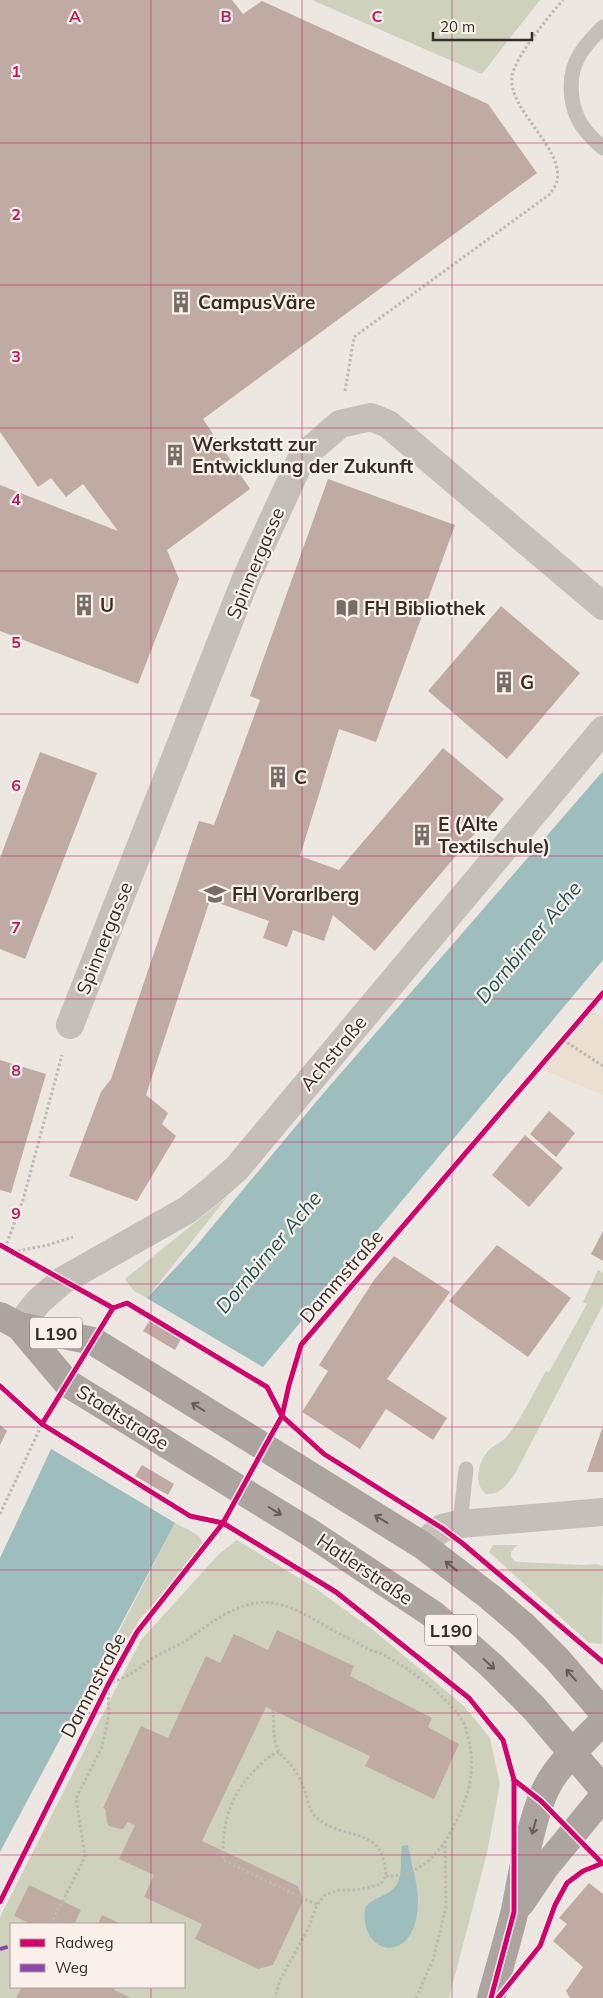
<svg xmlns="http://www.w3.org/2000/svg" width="603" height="1998" viewBox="0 0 603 1998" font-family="Mulish,sans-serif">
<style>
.green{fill:#ced2bc;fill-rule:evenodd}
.plaza{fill:#eadfd1}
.water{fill:#9ebebd}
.pier{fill:#ece7e1}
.building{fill:#bfaba3}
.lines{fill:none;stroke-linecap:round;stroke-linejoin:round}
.path{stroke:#beb8b3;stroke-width:3;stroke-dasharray:2.5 2.5;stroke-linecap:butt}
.service{stroke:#c5bfba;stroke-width:15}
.minor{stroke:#c5bfba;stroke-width:28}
.tertiary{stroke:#c5bfba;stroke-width:28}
.primary{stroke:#aba49f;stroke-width:28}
.quiet{stroke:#8e44ad;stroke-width:4;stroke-dasharray:8 4;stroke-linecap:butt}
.cycleway-casing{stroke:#f9f1e9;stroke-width:8}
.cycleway{stroke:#d6006c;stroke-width:5}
.oneway{stroke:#655c58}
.grid{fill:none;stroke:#c2185b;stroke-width:1;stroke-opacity:0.55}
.labels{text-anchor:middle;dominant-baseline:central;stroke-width:4.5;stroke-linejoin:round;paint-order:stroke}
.shield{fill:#f9f1e9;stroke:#706762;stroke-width:1}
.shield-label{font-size:18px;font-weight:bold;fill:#362c28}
.poi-label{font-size:19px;font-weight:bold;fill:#362c28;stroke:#f9f1e9;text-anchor:start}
.street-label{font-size:19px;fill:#362c28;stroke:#f9f1e9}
.water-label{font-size:20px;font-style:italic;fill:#1f5456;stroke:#f9f1e9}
.grid-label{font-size:16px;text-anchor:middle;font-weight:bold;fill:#c2185b;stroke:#f9f1e9;stroke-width:4.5;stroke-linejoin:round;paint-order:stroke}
</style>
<rect width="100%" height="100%" fill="#ece7e1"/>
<g class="green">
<polygon points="312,0 540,0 482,74"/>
<polygon points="228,1196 147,1298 134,1291 125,1279"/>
<path d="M598,1270l5,3v32l-87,167c-9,12 -14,23 -30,22 -14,-10 -7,-35 4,-45 6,-5 14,-8 18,-14 15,-19 26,-43 38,-64l3,1 38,-68 -4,-2z"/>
<path d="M175,1523c10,6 32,12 28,26l-63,70 -20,33 -10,-3z"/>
<path d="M237,1540l78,48 58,42 91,76 26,32 10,46 -13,69 -38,145h-449v-81l114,-225 27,-52 78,-86zM11,1924h173v63h-173z"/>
<polygon points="493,1545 520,1545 516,1546 511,1552 511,1556 514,1561 519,1562 583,1565 597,1564 603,1566 602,1644 589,1643 489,1552"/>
</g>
<polygon class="plaza" points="591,1008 603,1019 603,1095 539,1068"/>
<g class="water">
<polygon points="603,771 603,960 263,1367 175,1523 0,1852 0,1558 51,1449 147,1298 196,1246 321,1096"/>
<path d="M408,1845c4,24 13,45 9,69 -7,51 -58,40 -52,-6 5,-7 11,-9 19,-13 22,-10 15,-29 18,-49z"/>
</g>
<polygon class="pier" points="145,1297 266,1369 177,1524 48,1447"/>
<g class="building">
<polygon points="0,0 232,0 243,14 262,1 488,104 537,173 203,419 250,489 167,550 179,579 138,684 0,631 0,485 118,531 83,484 66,497 51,478 38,487 0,432"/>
<polygon points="328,479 455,525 376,742 339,729 300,856 339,870 443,748 504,799 375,951 333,915 324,941 293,930 287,947 263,938 269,921 210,900 146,1095 168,1113 162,1124 176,1136 137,1201 69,1176 101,1092 111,1079 199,821 214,825 260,700 250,696"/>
<polygon points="501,606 580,673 507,759 428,691"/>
<polygon points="40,752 97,773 25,959 0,949 0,858"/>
<polygon points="0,1060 46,1074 11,1193 0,1190"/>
<polygon points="549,1111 575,1133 556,1157 530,1134"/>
<polygon points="525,1135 563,1168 529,1207 492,1175"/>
<polygon points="603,1231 603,1261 591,1254"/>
<polygon points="497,1245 571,1298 528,1357 449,1301"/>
<polygon points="394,1256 450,1292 387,1379 447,1418 433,1440 386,1409 360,1449 302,1412 328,1371 319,1365 374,1280"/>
<polygon points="150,1320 181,1339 175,1350 143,1331"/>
<polygon points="0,1425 7,1431 0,1445"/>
<polygon points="603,1426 603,1472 587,1472"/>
<polygon points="142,1465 174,1484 168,1495 135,1476"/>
<polygon points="277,1630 354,1666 350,1676 432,1718 428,1727 459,1744 434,1799 365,1766 370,1756 266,1707 202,1841 298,1886 303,1901 273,1965 258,1969 195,1939 202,1924 144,1897 154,1875 119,1859 135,1825 128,1822 123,1829 120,1829 109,1826 107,1822 105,1809 103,1808 141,1726 168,1738 206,1656 220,1663 234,1634 268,1650"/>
<polygon points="589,1883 603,1894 603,1998 570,1998 566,1991 583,1967 553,1941 567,1924 559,1918"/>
<polygon points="29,1885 81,1910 74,1924 31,1924 14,1916"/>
<polygon points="102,1915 121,1924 98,1924"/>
<polygon points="22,1987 115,1987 114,1990 131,1998 16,1998"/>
</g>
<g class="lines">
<g class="path">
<path d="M345,391l9,-54 196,-143c2,-4 7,-9 7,-14 7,-32 -50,-71 -45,-104 3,-19 37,-60 51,-76"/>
<polyline points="563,1040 603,1066"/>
<polyline points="5,1248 23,1200 62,1055"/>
<polyline points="13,1252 48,1245 73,1237"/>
<polyline points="0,1514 42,1424"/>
<path d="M273,1710c1,13 -1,30 6,42 2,4 7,7 10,11 6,6 11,16 14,23 4,9 5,22 11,29 30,30 69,6 72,61l-6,9 -25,5h-16l-14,5 -8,10 -9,24 -28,51 -5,18"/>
<path d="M279,1752c-9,3 -15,9 -22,16 -27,26 -35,55 -34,92l94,45"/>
<path d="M51,1924l34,-67 -9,-59 26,-51 7,-32 -1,-30c9,-5 19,-8 27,-14 6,-3 10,-8 15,-11 12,-8 25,-13 37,-20 21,-15 43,-33 69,-37 33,-4 57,18 84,31 10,5 20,11 30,16 5,1 10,3 14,5 26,14 62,40 78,65 3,4 4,9 5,14 12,37 -1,72 -20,104 -13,22 -34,39 -61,38"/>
<polyline points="416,1998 433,1960 446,1907 445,1841"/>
</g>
<g class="service">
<path d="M603,27c-8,8 -17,17 -23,27 -14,22 -11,57 6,77 5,6 11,12 17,17"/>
<polyline points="460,1524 466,1469"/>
</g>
<polyline class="minor" points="70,1025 247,576 302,457 340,424 371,417 388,424 603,606"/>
<g class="tertiary">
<polyline points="19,1326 38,1302 62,1281 187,1210 211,1191 237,1168 603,730"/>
<polyline points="422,1545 442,1528 460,1524 603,1512"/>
</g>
<g class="primary">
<polyline points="0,1316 19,1326 93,1341 422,1545 490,1597 524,1626 557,1659 603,1712"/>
<polyline points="19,1326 67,1383 309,1532 434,1615 492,1666 534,1708 603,1789"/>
<polyline points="521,1903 546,1866 603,1797"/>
<path d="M491,1998c8,-29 17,-59 24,-88 8,-38 17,-105 39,-135 14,-20 32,-36 49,-54"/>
</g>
<polyline class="quiet" points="0,1949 11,1946"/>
<g class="cycleway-casing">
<g id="cycleway">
<polyline points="0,1245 113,1308 127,1303 267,1387 282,1416 324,1454 442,1528 462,1543 603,1662"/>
<polyline points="0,1386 42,1424 190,1516 223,1523 336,1592 469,1698 503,1740 514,1780 514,1912 491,1998"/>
<polyline points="42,1424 113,1308"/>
<polyline points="514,1780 541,1801 602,1863"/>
<polyline points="0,1902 108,1685 137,1632 223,1523 264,1448 282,1416 289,1385 301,1345 603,993"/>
<polyline points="498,1998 540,1946 555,1905 567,1883 583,1871 603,1863"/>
</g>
</g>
<use href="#cycleway" class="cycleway"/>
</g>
<defs><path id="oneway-shaft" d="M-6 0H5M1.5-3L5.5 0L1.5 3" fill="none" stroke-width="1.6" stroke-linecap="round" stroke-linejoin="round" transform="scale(1.25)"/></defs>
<g class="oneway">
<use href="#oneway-shaft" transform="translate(198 1407) rotate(-148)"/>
<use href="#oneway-shaft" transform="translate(275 1511) rotate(32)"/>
<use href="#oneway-shaft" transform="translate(381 1519) rotate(-149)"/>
<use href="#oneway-shaft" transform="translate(451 1566) rotate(-142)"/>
<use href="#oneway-shaft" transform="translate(489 1664) rotate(43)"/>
<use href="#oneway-shaft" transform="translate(571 1675) rotate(-131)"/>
<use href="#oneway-shaft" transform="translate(534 1827) rotate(105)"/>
</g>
<path class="grid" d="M151,0v1924M302,0v1998M452,0v1998M0,143h603M0,285h603M0,428h603M0,571h603M0,714h603M0,856h603M0,999h603M0,1142h603M0,1284h603M0,1427h603M0,1570h603M0,1713h603M0,1855h603M151,1987v11"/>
<defs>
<g id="building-bare" transform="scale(1.725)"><path d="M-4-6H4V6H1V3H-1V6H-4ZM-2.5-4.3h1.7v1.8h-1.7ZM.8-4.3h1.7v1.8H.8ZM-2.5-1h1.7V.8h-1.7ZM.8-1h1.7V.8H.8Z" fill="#766d69" stroke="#f9f1e9" stroke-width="2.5" paint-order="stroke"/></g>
<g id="library-bare" transform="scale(1.725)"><path d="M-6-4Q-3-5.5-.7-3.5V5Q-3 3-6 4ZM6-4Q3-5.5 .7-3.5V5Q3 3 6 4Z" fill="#766d69" stroke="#f9f1e9" stroke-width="2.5" paint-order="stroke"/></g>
<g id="university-bare" transform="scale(1.725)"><path d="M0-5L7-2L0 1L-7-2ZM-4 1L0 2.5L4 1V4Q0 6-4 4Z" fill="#766d69" stroke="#f9f1e9" stroke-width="2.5" paint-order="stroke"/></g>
</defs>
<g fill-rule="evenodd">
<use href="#building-bare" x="181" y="302"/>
<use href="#building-bare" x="175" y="455"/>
<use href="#building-bare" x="84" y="605"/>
<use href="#library-bare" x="347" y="608"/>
<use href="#building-bare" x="504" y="682"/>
<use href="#building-bare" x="278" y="777"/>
<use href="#building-bare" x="422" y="835"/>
<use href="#university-bare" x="215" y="894"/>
</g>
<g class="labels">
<g class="shield">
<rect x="30" y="1317.5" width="52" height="31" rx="4"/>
<rect x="425" y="1614.5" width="52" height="31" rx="4"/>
</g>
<g class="shield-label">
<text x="56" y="1333">L190</text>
<text x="451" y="1630">L190</text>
</g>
<g class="poi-label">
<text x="198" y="302">CampusVäre</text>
<text x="192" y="444">Werkstatt zur<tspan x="192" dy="22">Entwicklung der Zukunft</tspan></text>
<text x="100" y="605">U</text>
<text x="364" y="608">FH Bibliothek</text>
<text x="520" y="682">G</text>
<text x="294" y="777">C</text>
<text x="438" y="824">E (Alte<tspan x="438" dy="22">Textilschule)</tspan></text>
<text x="232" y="894">FH Vorarlberg</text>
</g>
<g class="street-label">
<text transform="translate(255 563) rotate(-67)">Spinnergasse</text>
<text transform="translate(104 938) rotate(-68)">Spinnergasse</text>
<text transform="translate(333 1053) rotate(-50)">Achstraße</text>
<text transform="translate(341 1276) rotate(-49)">Dammstraße</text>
<text transform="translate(123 1417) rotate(32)">Stadtstraße</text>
<text transform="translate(365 1569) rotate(34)">Hatlerstraße</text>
<text transform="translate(93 1685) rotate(-62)">Dammstraße</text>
</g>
<g class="water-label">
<text transform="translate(528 942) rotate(-50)">Dornbirner Ache</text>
<text transform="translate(268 1252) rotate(-50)">Dornbirner Ache</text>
</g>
</g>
<g class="grid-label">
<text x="75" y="22">A</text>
<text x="226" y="22">B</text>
<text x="377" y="22">C</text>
<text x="16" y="77">1</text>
<text x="16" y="220">2</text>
<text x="16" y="362">3</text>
<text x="16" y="505">4</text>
<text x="16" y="648">5</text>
<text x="16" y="791">6</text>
<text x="16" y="933">7</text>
<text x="16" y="1076">8</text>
<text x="16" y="1219">9</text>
</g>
<rect x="10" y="1923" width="175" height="65" fill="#f9f1e9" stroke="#aba29c"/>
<rect x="20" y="1939" width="25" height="8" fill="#d6006c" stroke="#aba29c"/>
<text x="55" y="1948" font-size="15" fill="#362c28">Radweg</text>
<rect x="20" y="1964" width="25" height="8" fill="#8e44ad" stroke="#aba29c"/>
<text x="55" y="1973" font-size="15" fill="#362c28">Weg</text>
<path d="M433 32v8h99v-8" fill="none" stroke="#362c28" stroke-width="2.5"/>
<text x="440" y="32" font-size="15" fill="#362c28" stroke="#f9f1e9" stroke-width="4" paint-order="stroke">20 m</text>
</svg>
